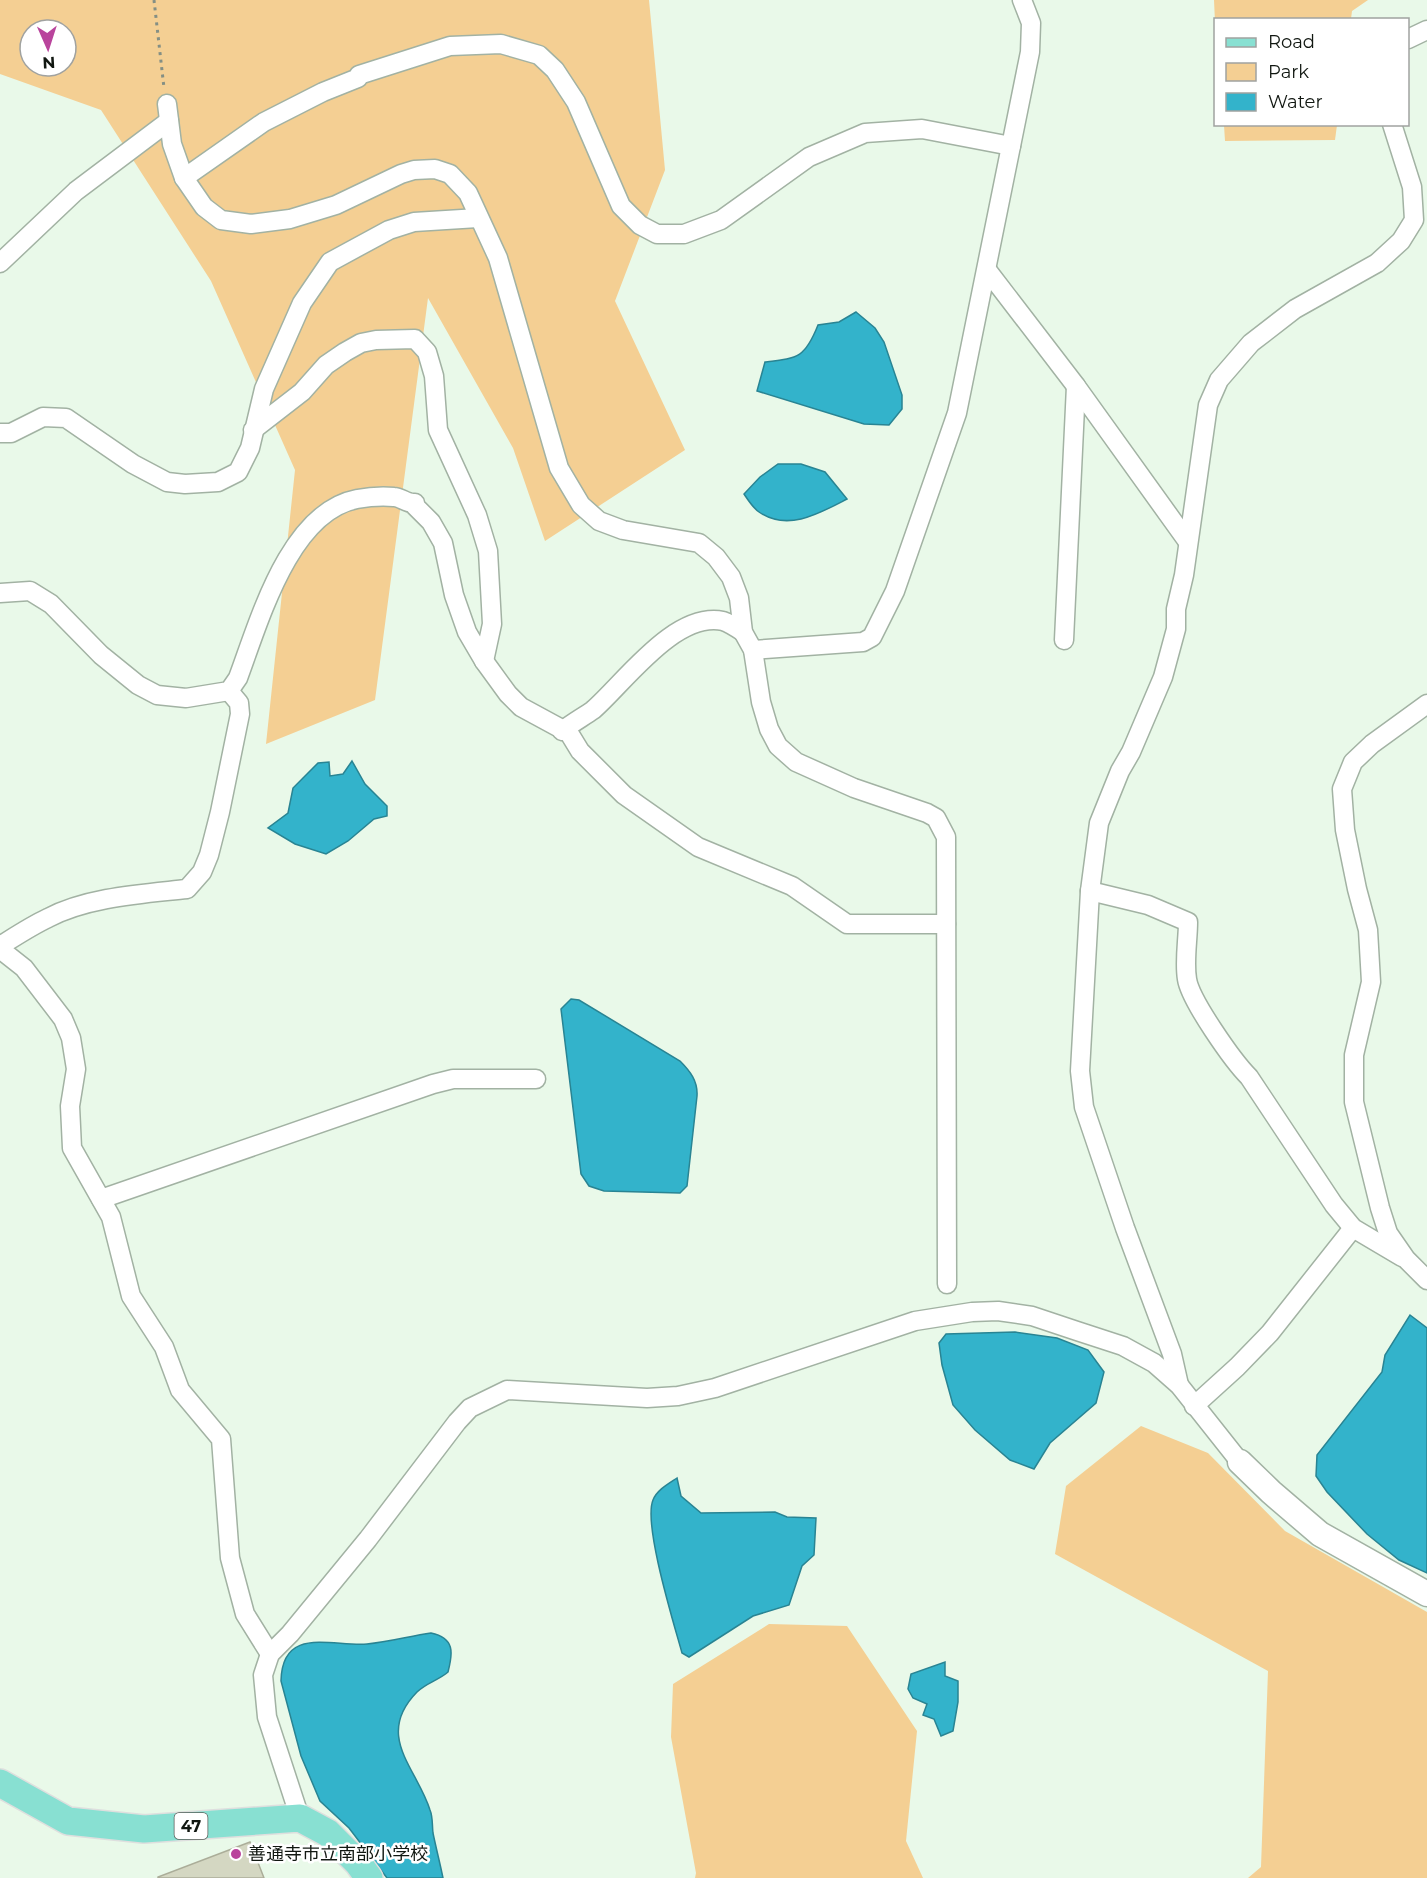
<svg xmlns="http://www.w3.org/2000/svg" width="1427" height="1878" viewBox="0 0 1427 1878" font-family="Montserrat,'Noto Sans JP',sans-serif">
<style>
.green{fill:#f4cf93;fill-rule:evenodd}
.water{fill:#33b3cb;stroke:#298493;stroke-width:1.5}
.building{fill:#d4d7c2;stroke:#abad99;stroke-width:1.5}
.lines{fill:none;stroke-linecap:round;stroke-linejoin:round}
.street-casing{stroke:#a2b2a3;stroke-width:21}
.secondary-casing{stroke:#a2b2a3;stroke-width:27}
.primary-casing{stroke:#dedfde;stroke-width:30}
.path{stroke:#848f84;stroke-width:3;stroke-dasharray:3 4.5;stroke-linecap:butt}
.street{stroke:#fff;stroke-width:18}
.secondary{stroke:#fff;stroke-width:24}
.primary{stroke:#88e0d2;stroke-width:27}
.poi-dot{fill:#b9449c;stroke:#fff;stroke-width:2}
.labels{text-anchor:middle;dominant-baseline:central;stroke-width:5;stroke-linejoin:round;paint-order:stroke}
.shield{fill:#fff;stroke:#585d58;stroke-width:1.5}
.shield-label{font-size:16px;font-weight:bold;fill:#111711}
.poi-label{font-size:18px;fill:#111711;stroke:#fff;text-anchor:start}
</style>
<rect width="100%" height="100%" fill="#e9f9e9"/>
<g class="green">
<path d="M0,0h649l16,170 -50,131 70,149 -140,91 -32,-93 -85,-150 -53,402 -109,44 29,-274 -84,-189 -110,-171 -101,-36zM30,30h36v36h-36z"/>
<polygon points="1214,0 1368,0 1352,11 1351,19 1216,20 1215,22"/>
<polygon points="1224,125 1224,124 1337,125 1335,140 1225,141"/>
<polygon points="1141,1426 1208,1453 1285,1531 1427,1612 1427,1878 1248,1878 1261,1867 1268,1671 1055,1554 1066,1486"/>
<polygon points="769,1624 847,1626 917,1731 906,1841 923,1878 695,1878 696,1873 671,1737 673,1684"/>
</g>
<g class="water">
<path d="M856,312l19,16 9,14 18,53v14l-13,16 -25,-1 -107,-33 8,-29c33,-4 40,-4 53,-37l21,-3z"/>
<path d="M778,464h23l24,8 22,27c-27,14 -59,33 -88,13 -6,-4 -11,-12 -15,-18l16,-17z"/>
<polygon points="352,761 365,784 387,806 387,816 374,819 348,841 326,854 295,844 268,828 288,813 293,788 318,763 329,762 330,776 343,774"/>
<path d="M571,999l8,1 101,61c10,10 18,20 17,35l-10,90 -7,7 -76,-2 -15,-5 -8,-12 -20,-165z"/>
<polygon points="1410,1315 1427,1328 1427,1573 1399,1560 1367,1534 1327,1492 1316,1476 1317,1455 1382,1372 1385,1355"/>
<polygon points="1015,1332 1057,1338 1088,1350 1104,1372 1096,1403 1050,1443 1034,1469 1010,1460 975,1430 953,1405 942,1365 939,1343 946,1334"/>
<path d="M677,1478l4,18 20,17 74,-1 12,5 29,1 -2,37 -12,11 -13,39 -36,11 -64,41 -7,-4c-8,-29 -39,-129 -29,-153 4,-10 15,-16 24,-22z"/>
<path d="M431,1633c24,5 22,20 17,39 -9,8 -22,11 -31,20 -43,44 0,76 13,118 3,7 2,15 3,23 3,15 7,30 10,45h-56l-38,-50 -29,-27 -19,-45 -20,-75c1,-56 52,-34 86,-37 22,-2 43,-8 64,-11z"/>
<polygon points="945,1662 945,1676 958,1681 958,1702 953,1731 941,1736 934,1719 923,1715 927,1704 913,1698 908,1689 911,1674"/>
</g>
<polygon class="building" points="250,1842 264,1878 158,1878 158,1877"/>
<g class="lines">
<g class="street-casing">
<g id="street">
<polyline points="1408,39 1427,30"/>
<polyline points="167,104 172,144 184,178 204,207 221,220 251,224 290,219 336,205 401,174 414,170 435,169 450,174 468,193 498,258 559,468 581,505 599,521 623,530 699,543 716,557 731,577 739,598 743,632 753,650 761,702 769,729 778,746 796,762 854,788 927,813 936,818 946,837 947,1284"/>
<polyline points="184,178 264,122 323,92 358,78 359,75 450,46 501,44 539,55 555,70 576,102 621,206 640,225 657,234 684,234 721,220 809,157 865,133 922,129 1011,146"/>
<polyline points="0,263 76,191 169,121"/>
<polyline points="987,270 1076,386 1188,542"/>
<polyline points="253,430 302,392 326,365 345,352 361,343 376,340 415,339 427,352 434,376 438,430 477,515 488,551 492,624 484,661"/>
<polyline points="0,433 11,433 43,417 66,418 133,464 167,482 185,484 218,482 238,472 250,448 264,389 302,303 330,262 389,230 414,222 478,218"/>
<path d="M0,593l30,-2 21,13 50,51 37,30 19,10 29,3 43,-7 9,-13c21,-56 51,-166 119,-179 11,-2 26,-3 37,-2 7,0 13,7 21,6v3l16,16 12,21 11,52 13,37 17,29 24,33 13,13 48,26 11,18 44,44 74,52 94,39 55,38h99"/>
<polyline points="1064,640 1076,386"/>
<polyline points="753,650 863,642 872,637 895,591 957,413 1030,52 1031,23 1022,0"/>
<polyline points="1427,704 1372,744 1353,762 1342,789 1345,830 1357,889 1368,930 1371,982 1354,1055 1354,1102 1380,1208 1388,1233 1406,1259 1427,1280"/>
<path d="M562,731c10,-8 21,-14 31,-21 32,-28 82,-99 130,-89 6,2 14,7 20,11"/>
<path d="M1090,891l58,14 40,17c0,18 -4,39 -1,57 3,21 46,82 62,98l85,128 19,23 49,29"/>
<path d="M0,946c16,-10 31,-20 48,-28 40,-21 94,-24 139,-29l15,-17 7,-17 11,-43 20,-98 -1,-11 -10,-12"/>
<polyline points="0,949 24,968 63,1019 71,1038 76,1069 70,1106 72,1148 111,1217 131,1296 164,1347 180,1390 221,1439 230,1558 245,1614 270,1654"/>
<polyline points="101,1199 433,1084 453,1079 536,1079"/>
<polyline points="1179,1385 1172,1354 1125,1228 1084,1107 1080,1071 1090,891 1099,823 1120,771 1131,752 1163,677 1176,629 1176,609 1184,575 1208,405 1219,380 1251,343 1295,309 1377,263 1401,241 1414,220 1412,187 1392,124"/>
<polyline points="1194,1406 1237,1367 1270,1333 1353,1228"/>
<polyline points="300,1818 267,1717 263,1675 270,1654 290,1634 368,1539 457,1422 470,1408 507,1390 647,1398 678,1396 715,1388 915,1321 972,1312 998,1311 1032,1316 1077,1331 1123,1346 1154,1363 1179,1385 1240,1462"/>
</g>
</g>
<g class="secondary-casing">
<polyline id="secondary" points="1240,1462 1271,1492 1320,1534 1427,1594"/>
</g>
<g class="primary-casing">
<polyline id="primary" points="0,1783 68,1821 144,1829 300,1818 328,1833 358,1863 369,1878"/>
</g>
<polyline class="path" points="154,0 164,88"/>
<use href="#street" class="street"/>
<use href="#secondary" class="secondary"/>
<use href="#primary" class="primary"/>
</g>
<circle class="poi-dot" cx="236" cy="1854" r="6"/>
<g class="labels">
<rect class="shield" x="174.5" y="1813" width="33" height="26" rx="4.5"/>
<g class="shield-label">
<text x="191" y="1826">47</text>
</g>
<g class="poi-label">
<text x="248" y="1854">善通寺市立南部小学校</text>
</g>
</g>
<rect x="1214" y="18" width="195" height="108" fill="#ffffff" stroke="#a0a2a0" stroke-width="1.5"/>
<rect x="1226" y="38" width="30" height="9" fill="#88e0d2" stroke="#a0a2a0" stroke-width="1.5"/>
<text x="1268" y="48" font-size="18" fill="#111711">Road</text>
<rect x="1226" y="63" width="30" height="18" fill="#f4cf93" stroke="#a0a2a0" stroke-width="1.5"/>
<text x="1268" y="78" font-size="18" fill="#111711">Park</text>
<rect x="1226" y="93" width="30" height="18" fill="#33b3cb" stroke="#a0a2a0" stroke-width="1.5"/>
<text x="1268" y="108" font-size="18" fill="#111711">Water</text>
<g transform="translate(48 48) rotate(177)"><circle r="28" fill="#ffffff" stroke="#a0a2a0" stroke-width="1.5"/>
<path d="M0-4.5L10 22L0 15L-10 22Z" fill="#b9449c"/>
<text y="-9" font-size="16" font-weight="bold" text-anchor="middle" fill="#111711">N</text>
</g>
</svg>
